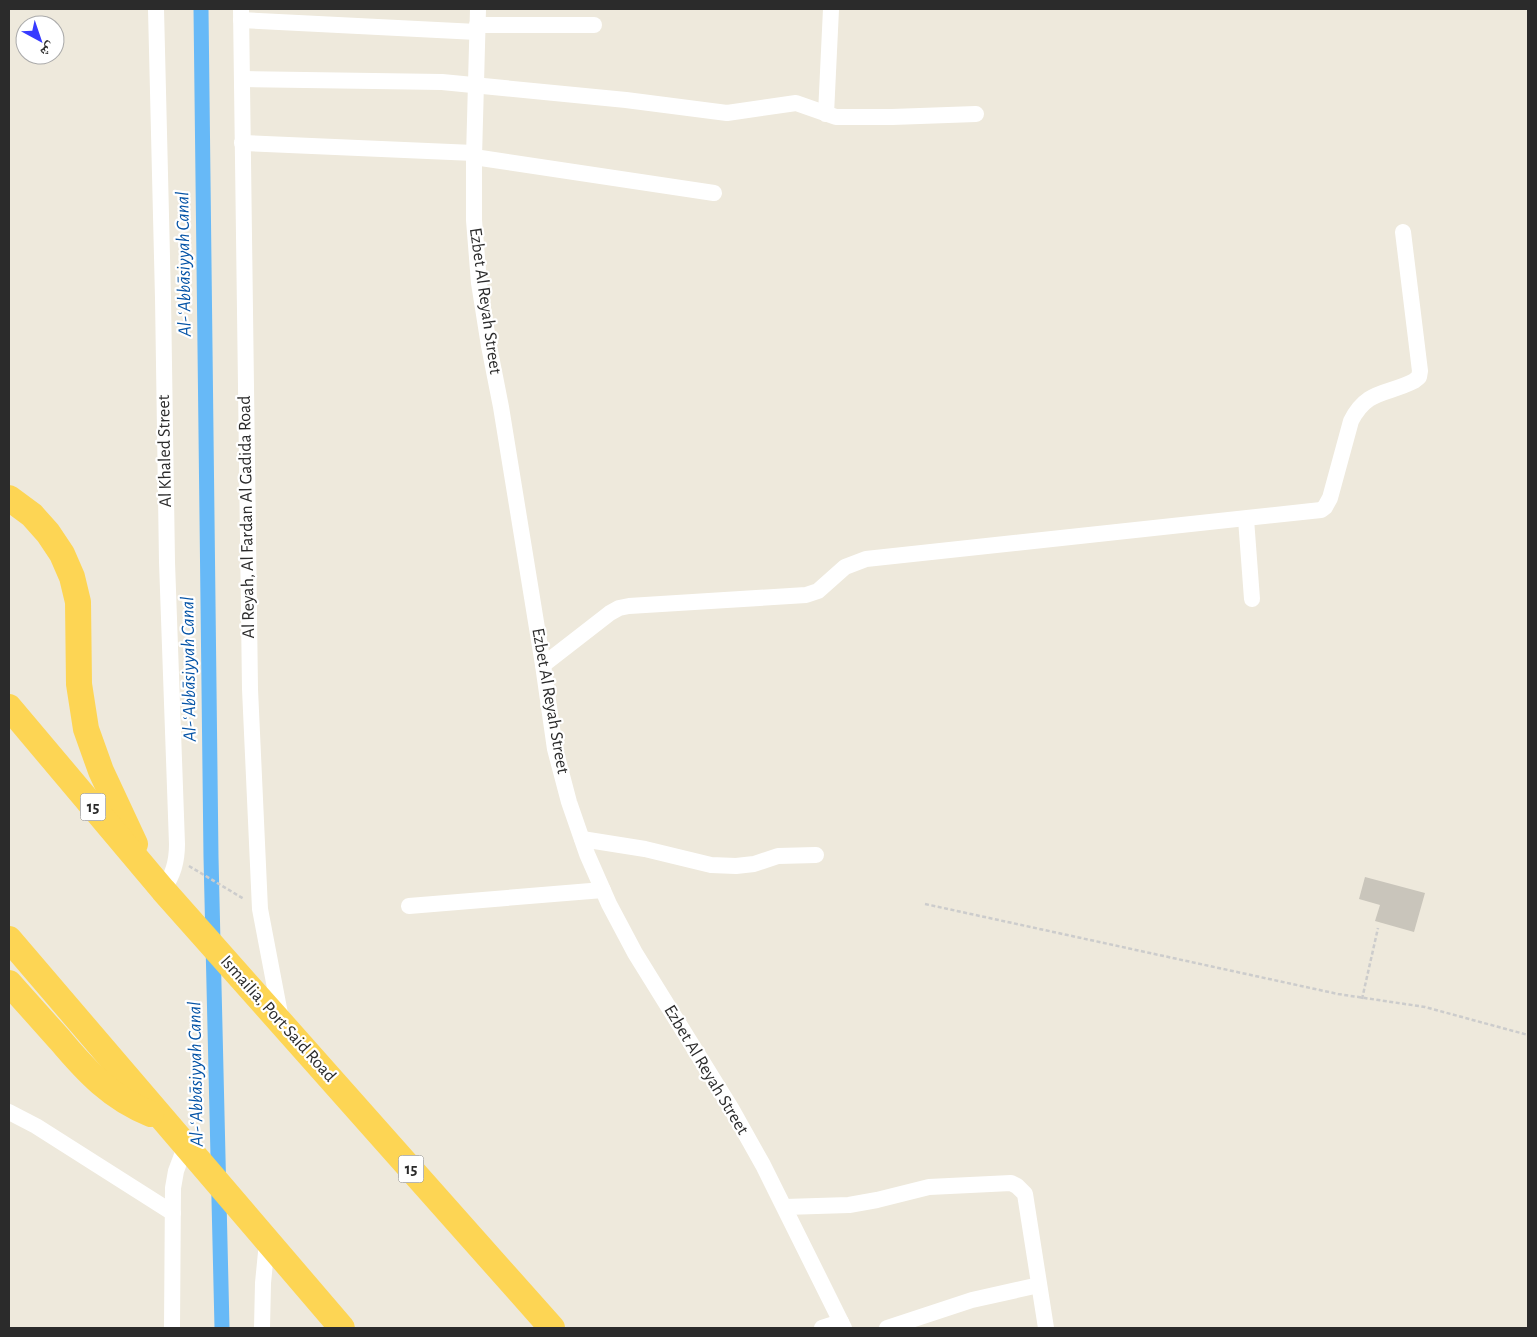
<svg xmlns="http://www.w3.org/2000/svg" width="1537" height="1337" viewBox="0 0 1537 1337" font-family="'Alegreya Sans','Noto Naskh Arabic',sans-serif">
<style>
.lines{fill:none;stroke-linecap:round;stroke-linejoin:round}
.canal{stroke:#67b9f7;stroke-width:15}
.building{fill:#c9c5bb}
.path{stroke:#ccc;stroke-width:2.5;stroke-dasharray:4 2.5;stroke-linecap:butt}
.minor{stroke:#fff;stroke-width:16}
.trunk{stroke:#fdd554;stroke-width:26}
.labels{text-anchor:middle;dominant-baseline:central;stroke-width:4.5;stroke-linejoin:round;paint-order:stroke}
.shield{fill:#fff;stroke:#6b6b6b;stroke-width:1}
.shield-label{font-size:16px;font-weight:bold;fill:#2b2b2b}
.street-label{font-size:18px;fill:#2b2b2b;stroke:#fff}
.water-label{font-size:19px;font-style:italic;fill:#0453a6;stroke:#fff}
</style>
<rect width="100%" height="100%" fill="#eee9dc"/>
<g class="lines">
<polyline class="canal" points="201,9 211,857 222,1328"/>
</g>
<polygon class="building" points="1365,877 1425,893 1414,932 1375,921 1380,905 1359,899"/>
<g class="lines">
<g class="path">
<polyline points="189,866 244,899"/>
<polyline points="925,904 1338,994 1425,1007 1528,1035"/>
<polyline points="1362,999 1378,928"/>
</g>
<g class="minor">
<path d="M156,9l7,289 4,264 10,282c0,18 -4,31 -14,46"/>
<polyline points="241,9 250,689 260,909 281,1019"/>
<polyline points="478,9 474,157 474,220 479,283 489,346 501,407 543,665 555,749 569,802 587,854 609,904 635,953 731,1108 763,1165 844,1328"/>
<polyline points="241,20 477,32"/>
<polyline points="477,25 594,25"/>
<polyline points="242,79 442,82 626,100 727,113 796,103 836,117 892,117 976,114"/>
<polyline points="826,114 831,9"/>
<polyline points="242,143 474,153"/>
<polyline points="474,157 714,193"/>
<polyline points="1246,519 1252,599"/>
<path d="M543,665l67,-52 9,-5 10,-2 177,-11 12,-4 27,-24 21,-8 455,-49 4,-3 5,-9 21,-77c16,-32 36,-26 63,-40l5,-4 1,-6 -17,-139"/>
<polyline points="582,839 645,849 711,865 736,866 754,864 778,856 816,855"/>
<polyline points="409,906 603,890"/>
<polyline points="9,1112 36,1126 173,1213"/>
<polyline points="785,1207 849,1205 877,1200 929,1187 1011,1183 1017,1186 1025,1194 1046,1328"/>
<polyline points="172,1328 173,1188 176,1171 185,1147"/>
<polyline points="262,1328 263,1283 267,1242"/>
<polyline points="822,1328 841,1322"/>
<polyline points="887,1328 972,1300 1039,1285"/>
</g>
<g class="trunk">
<polyline points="9,498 32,515 48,533 62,554 72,577 78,602 79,684 86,729 101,771 135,844"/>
<polyline points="9,707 163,890 552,1328"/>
<polyline points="9,939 342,1328"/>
<path d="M9,983c17,19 34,38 51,57 26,31 52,59 91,74"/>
</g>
</g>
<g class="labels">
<g class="shield">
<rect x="80.5" y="793.5" width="25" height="27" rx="4"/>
<rect x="398.5" y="1155.5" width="25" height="27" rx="4"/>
</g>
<g class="shield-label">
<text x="93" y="807">15</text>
<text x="411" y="1169">15</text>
</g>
<g class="street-label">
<text transform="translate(485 301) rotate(82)">Ezbet Al Reyah Street</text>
<text transform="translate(165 451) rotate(-91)">Al Khaled Street</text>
<text transform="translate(247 517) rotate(-91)">Al Reyah, Al Fardan Al Gadida Road</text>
<text transform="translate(550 701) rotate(80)">Ezbet Al Reyah Street</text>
<text transform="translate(278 1019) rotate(48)">Ismailia, Port Said Road</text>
<text transform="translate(706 1070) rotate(59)">Ezbet Al Reyah Street</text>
</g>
<g class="water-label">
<text transform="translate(184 264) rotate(-91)">Al-ʿAbbāsiyyah Canal</text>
<text transform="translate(189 669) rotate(-91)">Al-ʿAbbāsiyyah Canal</text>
<text transform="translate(196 1074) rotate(-91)">Al-ʿAbbāsiyyah Canal</text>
</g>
</g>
<rect width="1537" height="1337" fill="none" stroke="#2b2b2b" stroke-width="20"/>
<g transform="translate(40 40) rotate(140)"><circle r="24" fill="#ffffff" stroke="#aaaaaa"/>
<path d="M0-4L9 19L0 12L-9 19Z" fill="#373bff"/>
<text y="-8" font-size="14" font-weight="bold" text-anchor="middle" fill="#2b2b2b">ش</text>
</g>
</svg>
